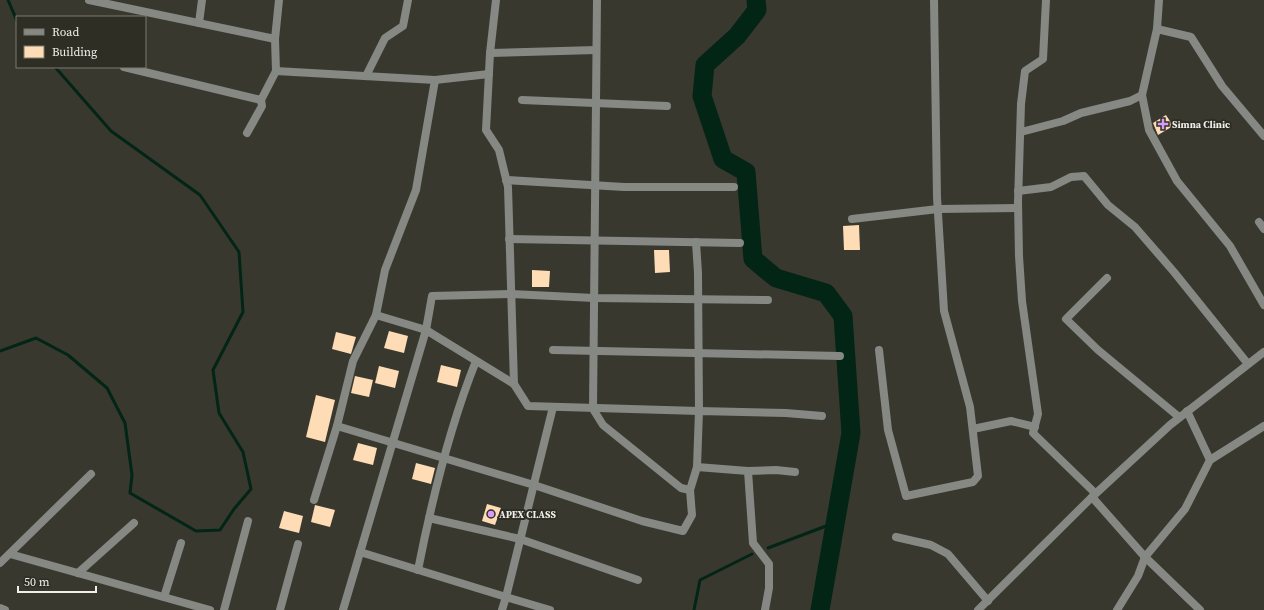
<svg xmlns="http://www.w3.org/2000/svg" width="1264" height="610" viewBox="0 0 1264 610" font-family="'Source Serif 4',serif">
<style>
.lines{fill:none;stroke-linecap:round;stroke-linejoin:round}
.stream{stroke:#022515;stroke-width:3}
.river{stroke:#022515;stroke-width:19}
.building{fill:#fedcb5}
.minor{stroke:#858883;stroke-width:8}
.tertiary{stroke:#858883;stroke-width:8}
.poi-dot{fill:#d79bf9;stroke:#2f2e25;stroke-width:1.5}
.labels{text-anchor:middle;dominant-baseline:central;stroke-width:4;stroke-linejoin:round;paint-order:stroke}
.poi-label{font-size:10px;font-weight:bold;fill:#f0efe9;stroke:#2f2e25;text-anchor:start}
</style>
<rect width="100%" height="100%" fill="#39382f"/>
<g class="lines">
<g class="stream">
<polyline points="8,0 17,21"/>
<polyline points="0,351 36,338 68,355 107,388 125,423 132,475 130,493 196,531 220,530 234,509 251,489 243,452 219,413 213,370 243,312 239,252 200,195 111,131 55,67"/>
<polyline points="768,548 834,523"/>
<polyline points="694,610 700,580 752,554"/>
</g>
<polyline class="river" points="756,0 757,10 737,36 705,65 702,96 723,159 746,172 753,259 776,278 826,293 843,316 851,433 820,610"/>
</g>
<g class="building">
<polygon points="1166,115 1173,126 1158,135 1153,123"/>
<polygon points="859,225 860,250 844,250 843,226"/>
<polygon points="654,250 669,250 670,272 655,273"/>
<polygon points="532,270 550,271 549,287 532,287"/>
<polygon points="389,331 408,336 404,353 384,348"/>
<polygon points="336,332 356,337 351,354 332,349"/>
<polygon points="441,365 461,370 457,387 437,382"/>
<polygon points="379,366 399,371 395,388 375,383"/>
<polygon points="355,376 373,380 369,397 351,393"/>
<polygon points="316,395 335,400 325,442 306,437"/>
<polygon points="358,443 377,448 373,465 353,460"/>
<polygon points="416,463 435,468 431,484 412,479"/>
<polygon points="487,504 501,508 495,525 482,521"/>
<polygon points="315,505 335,510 330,527 311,522"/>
<polygon points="284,511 303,516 299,533 279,528"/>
</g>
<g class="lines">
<g class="minor">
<polyline points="89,0 275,39 279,0"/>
<polyline points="496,0 490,53 486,130 499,150 508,187 514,384 528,406 699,411 698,273 696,242"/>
<polyline points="597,0 593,409 603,425 681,488 690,490"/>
<polyline points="1046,0 1043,59 1025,71 1021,104 1018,202 1019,256 1022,301 1038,414 1033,433 1095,493"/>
<polyline points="199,23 202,0"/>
<polyline points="1157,29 1191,37 1222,86 1264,136"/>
<polyline points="275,39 276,71 435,80 489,74"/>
<polyline points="490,53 596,50"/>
<polyline points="124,67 261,100"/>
<polyline points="366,76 385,38 403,26 408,0"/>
<polyline points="435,80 416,190 385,270 376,315 353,361 337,426 534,485 642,521 683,531 692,515 690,490 697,467 699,411 786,413 822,416"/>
<polyline points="1142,95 1149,130 1177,181 1230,246 1264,305"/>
<polyline points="522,100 667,106"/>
<polyline points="1021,132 1063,121 1081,113 1130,101 1142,95 1157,29 1159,0"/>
<polyline points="247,133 262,106 261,100 276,71"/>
<polyline points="506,180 624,187 734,187"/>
<polyline points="1018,191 1051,187 1071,177 1084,176 1108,205 1135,227 1174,272 1248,364"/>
<polyline points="852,219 938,209 1018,208"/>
<polyline points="1259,222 1264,229"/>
<polyline points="509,239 740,243"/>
<polyline points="1107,278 1066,319 1098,350 1179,417"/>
<polyline points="376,315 426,330 432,296 511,294 594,298 768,300"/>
<polyline points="553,350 840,356"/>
<polyline points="879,350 888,430 906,496 973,482 978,476 970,407 944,311 937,197 934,0"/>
<polyline points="1187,411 1210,460"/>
<polyline points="973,429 1011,421 1035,427"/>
<polyline points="697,467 748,471 776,470 795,472"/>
<polyline points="748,471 753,543 769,564 769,588 765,610"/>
<polyline points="1092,497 1145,557 1200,610"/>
<polyline points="314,500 337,426"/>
<polyline points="429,518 520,539 638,580"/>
<polyline points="896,537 931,545 948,554 988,601"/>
<polyline points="360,552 506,597 553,407"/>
<polyline points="10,554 210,610"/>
<polyline points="0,563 91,474"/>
<path d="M418,570c14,-71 31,-142 58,-209"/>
<polyline points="78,573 134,523"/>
<polyline points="164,597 181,543"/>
<polyline points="0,608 5,610"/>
<polyline points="224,610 248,521"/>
<polyline points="280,610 298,544"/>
<polyline points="343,610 426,330 514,384"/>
<polyline points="502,610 506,597 550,610"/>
<polyline points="1117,610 1138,576 1145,557 1185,509 1210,460 1264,426"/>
</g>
<polyline class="tertiary" points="978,610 1092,497 1170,425 1264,352"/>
</g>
<g class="poi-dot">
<path d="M1161 118h4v4h4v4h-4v4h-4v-4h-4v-4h4z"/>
<circle cx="491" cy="514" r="4"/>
</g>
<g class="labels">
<g class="poi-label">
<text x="1172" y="124">Simna Clinic</text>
<text x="499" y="514">APEX CLASS</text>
</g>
</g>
<rect x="16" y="16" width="130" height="52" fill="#2f2e25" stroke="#7c7b73"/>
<rect x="24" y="29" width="20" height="6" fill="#858883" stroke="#7c7b73"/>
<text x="52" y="36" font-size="12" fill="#f0efe9">Road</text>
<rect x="24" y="46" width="20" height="12" fill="#fedcb5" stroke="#7c7b73"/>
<text x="52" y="56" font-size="12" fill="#f0efe9">Building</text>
<path d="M18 586v6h78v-6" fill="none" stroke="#f0efe9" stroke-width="2"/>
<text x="24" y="586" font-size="12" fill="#f0efe9" stroke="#2f2e25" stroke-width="3" paint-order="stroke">50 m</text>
</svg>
